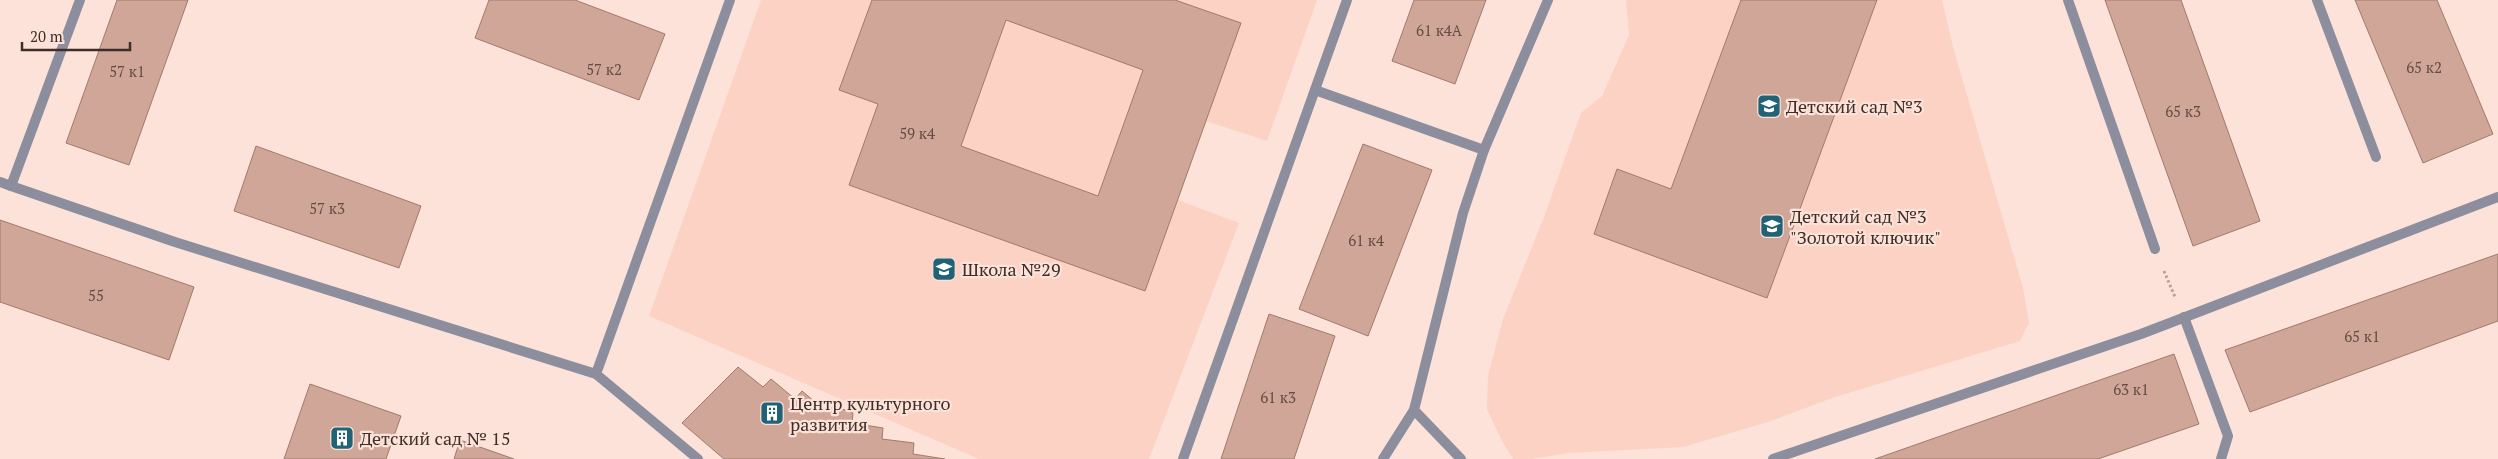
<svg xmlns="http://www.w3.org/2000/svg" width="2498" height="459" viewBox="0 0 2498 459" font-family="'PT Serif',serif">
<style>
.built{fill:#fbd2c3}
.building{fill:#cfa697;stroke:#a17a6c;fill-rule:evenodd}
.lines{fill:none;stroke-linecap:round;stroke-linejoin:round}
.path{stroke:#b8a199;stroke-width:3;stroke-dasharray:2.5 2.5;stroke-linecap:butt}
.service{stroke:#8c8e9e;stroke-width:10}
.labels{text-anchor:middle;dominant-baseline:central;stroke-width:4.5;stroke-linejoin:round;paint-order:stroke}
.number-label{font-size:15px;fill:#624c44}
.poi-label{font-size:18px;fill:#3e2e28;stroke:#fce2d8;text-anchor:start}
</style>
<rect width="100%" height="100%" fill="#fce2d8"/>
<g class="built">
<polygon points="761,0 1317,0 1267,141 1206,121 1178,200 1239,223 1149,459 979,459 649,316"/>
<polygon points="1626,0 1942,0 1953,47 2023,288 2029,323 2020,341 1832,398 1771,421 1683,447 1568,453 1531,459 1513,459 1502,441 1487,409 1488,376 1503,319 1544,217 1581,113 1602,96 1629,35"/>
</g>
<g class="building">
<polygon points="117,0 188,0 129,165 66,143"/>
<polygon points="489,0 575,0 665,34 639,100 475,38"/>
<path d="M872,0h303l66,23 -96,268 -296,-106 29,-81 -39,-14zM1006,20l137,50 -45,126 -137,-50z"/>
<polygon points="1414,0 1486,0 1455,84 1392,61"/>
<polygon points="1741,0 1877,0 1767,298 1594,234 1617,169 1671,189"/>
<polygon points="2105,0 2181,0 2260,221 2193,246"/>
<polygon points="2355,0 2437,0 2493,134 2423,163"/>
<polygon points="1363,144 1432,170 1368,336 1299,309"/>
<polygon points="256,146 421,206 399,268 234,211"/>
<polygon points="0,220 194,287 169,360 0,302"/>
<polygon points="2498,254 2498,321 2250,412 2225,350"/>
<polygon points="1269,314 1335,336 1294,459 1221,459"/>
<polygon points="2174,354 2199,424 2098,459 1875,459"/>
<polygon points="738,367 763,387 771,379 795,399 802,391 827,412 834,406 853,413 852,423 883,428 882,439 914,443 913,454 945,459 724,459 682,423"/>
<polygon points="310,384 401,416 386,459 284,459"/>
<polygon points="460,440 514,459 454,459"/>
</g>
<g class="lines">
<polyline class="path" points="2164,271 2175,297"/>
<g class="service">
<polyline points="2068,0 2155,249"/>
<polyline points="2317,0 2376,157"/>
<polyline points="1315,90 1484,150"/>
<polyline points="0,182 11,186 80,0"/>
<polyline points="11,186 175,242 596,374 730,0"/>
<polyline points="2184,317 2228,436 2221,459"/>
<polyline points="596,374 698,459"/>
<polyline points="1183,459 1347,0"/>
<polyline points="1383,459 1414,410"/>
<polyline points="1461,459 1414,410 1463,213 1484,150 1548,0"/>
<polyline points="1773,459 2141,334 2498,197"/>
</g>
</g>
<defs>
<g id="school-square" transform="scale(1.25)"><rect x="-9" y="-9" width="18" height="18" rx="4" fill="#206376" stroke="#fce2d8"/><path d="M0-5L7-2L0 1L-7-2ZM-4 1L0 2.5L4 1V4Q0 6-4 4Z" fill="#fff"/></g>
<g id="building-square" transform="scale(1.25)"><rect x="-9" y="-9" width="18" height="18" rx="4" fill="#206376" stroke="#fce2d8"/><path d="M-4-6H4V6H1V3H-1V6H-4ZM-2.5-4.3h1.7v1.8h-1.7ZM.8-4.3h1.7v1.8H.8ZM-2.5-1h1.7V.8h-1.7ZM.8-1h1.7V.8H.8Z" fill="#fff"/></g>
</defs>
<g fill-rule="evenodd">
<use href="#school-square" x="1769" y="106"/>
<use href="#school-square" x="1772" y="226"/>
<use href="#school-square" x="944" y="269"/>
<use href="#building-square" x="772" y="413"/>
<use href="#building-square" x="342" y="438"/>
</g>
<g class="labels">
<g class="number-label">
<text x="1439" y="30">61 к4А</text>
<text x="2424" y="67">65 к2</text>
<text x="604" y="69">57 к2</text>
<text x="127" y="71">57 к1</text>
<text x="2183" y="111">65 к3</text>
<text x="917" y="133">59 к4</text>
<text x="327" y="208">57 к3</text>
<text x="1366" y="240">61 к4</text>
<text x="96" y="295">55</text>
<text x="2362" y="336">65 к1</text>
<text x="2131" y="389">63 к1</text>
<text x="1278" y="397">61 к3</text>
</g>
<g class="poi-label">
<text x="1786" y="106">Детский сад №3</text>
<text x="1790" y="216">Детский сад №3<tspan x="1790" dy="21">"Золотой ключик"</tspan></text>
<text x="962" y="269">Школа №29</text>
<text x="790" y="403">Центр культурного<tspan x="790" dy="21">развития</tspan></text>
<text x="360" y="438">Детский сад № 15</text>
</g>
</g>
<path d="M22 42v8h108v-8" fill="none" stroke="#3e2e28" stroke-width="2.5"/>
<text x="30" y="42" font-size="15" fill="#3e2e28" stroke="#fce2d8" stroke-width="4" paint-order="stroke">20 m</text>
</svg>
